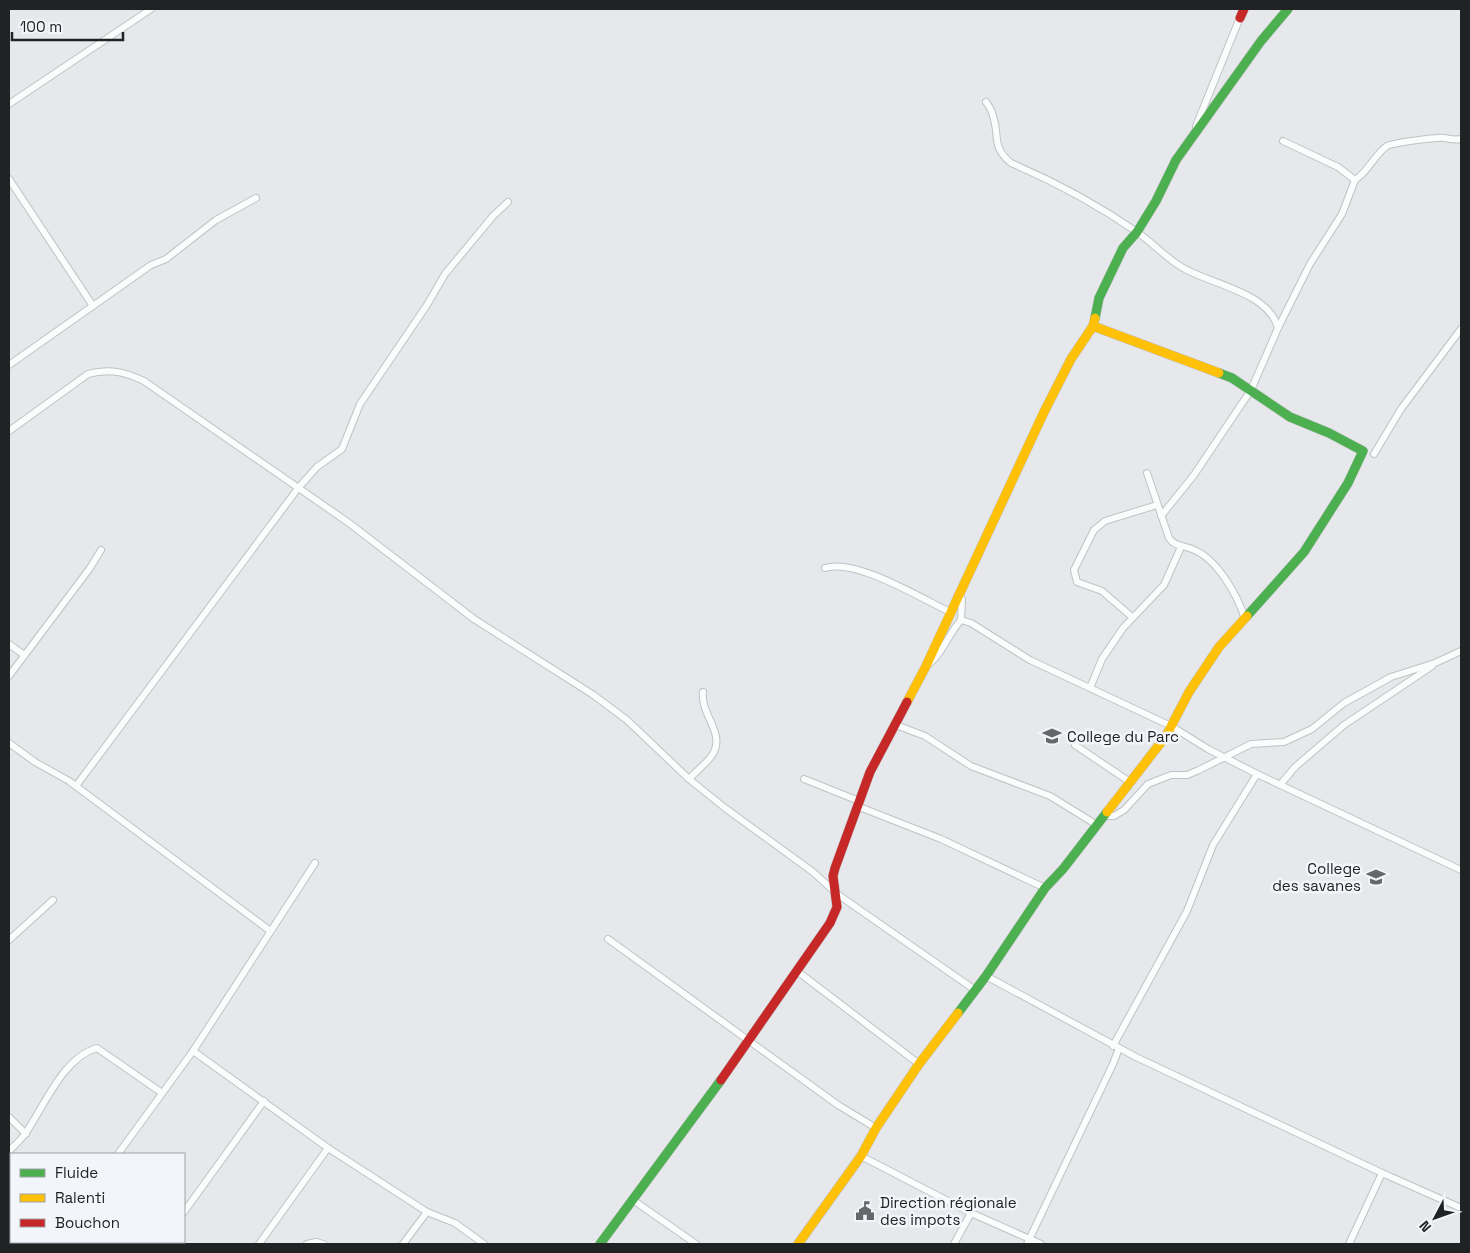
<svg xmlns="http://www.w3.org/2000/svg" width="1470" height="1253" viewBox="0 0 1470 1253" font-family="'Space Grotesk',sans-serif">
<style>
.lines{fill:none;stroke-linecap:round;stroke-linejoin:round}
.street-casing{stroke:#c1c2c4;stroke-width:8}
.fast-casing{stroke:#c1c2c4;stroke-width:10}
.slow-casing{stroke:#c1c2c4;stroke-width:10}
.jam-casing{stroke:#c1c2c4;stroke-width:10}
.street{stroke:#fbfcfc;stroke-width:6}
.fast{stroke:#4caf50;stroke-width:9}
.slow{stroke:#ffc107;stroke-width:9}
.jam{stroke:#c62828;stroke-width:9}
.labels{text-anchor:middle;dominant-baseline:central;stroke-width:5;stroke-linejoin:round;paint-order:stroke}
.poi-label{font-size:15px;fill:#212224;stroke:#f2f5fa;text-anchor:start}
</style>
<rect width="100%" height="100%" fill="#e6e8eb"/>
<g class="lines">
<g class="street-casing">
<g id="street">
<path d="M986,102c3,4 6,9 7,14 7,21 -2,30 18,47 47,20 84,40 126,69 16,11 32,29 48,37 29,16 84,24 93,59l-27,62 -57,85 -33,41"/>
<polyline points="9,104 151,9"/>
<polyline points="1196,126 1241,15"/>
<polyline points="9,179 93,306"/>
<path d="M1355,180c14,-9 19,-25 32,-34 5,-3 44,-8 51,-8 9,-1 14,3 23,1"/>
<polyline points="1278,328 1310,264 1342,214 1355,180 1338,167 1283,141"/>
<polyline points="9,365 151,265 166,259 216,220 256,198"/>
<path d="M9,431l79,-57c21,-6 37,-2 56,7l205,142 125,96 118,75 35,26 62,59 36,29 88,64 24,22 138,96"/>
<polyline points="1374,454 1401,409 1461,329"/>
<path d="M1147,473l22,65c6,9 14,7 23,11 25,9 46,47 53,70"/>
<path d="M825,568c31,-10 95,30 125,44"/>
<polyline points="957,596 962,599 961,620"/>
<polyline points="1132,617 1102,591 1077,582 1074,570 1094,530 1105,521 1157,505"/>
<polyline points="9,644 24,655"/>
<path d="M926,666c16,-10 22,-32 35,-46l10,3 59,37 141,66 37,23 49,25 204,96"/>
<polyline points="9,676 90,568 101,550"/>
<polyline points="1090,688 1102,659 1123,628 1164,585 1181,547"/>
<polyline points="896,725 925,736 971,766 1050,796 1097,825"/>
<polyline points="9,743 35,762 69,781 269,930"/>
<polyline points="1075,745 1130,782"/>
<path d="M689,779c7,-8 20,-17 25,-27 10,-20 -14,-39 -11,-60"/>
<polyline points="804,779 859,801"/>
<polyline points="1280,785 1295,767 1344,725 1432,666"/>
<polyline points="76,786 299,487 317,467 342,449 360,404 427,305 445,274 493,216 508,202"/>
<polyline points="857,806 941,839 1045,888"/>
<polyline points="1104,816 1114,816 1124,810 1148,784 1171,775 1187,775 1199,770 1251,744 1284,742 1312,729 1344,703 1391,677 1435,663 1461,651"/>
<polyline points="608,939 838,1105 876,1128"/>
<polyline points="9,940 53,900"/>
<polyline points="797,971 919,1064"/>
<polyline points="986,976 1136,1057 1382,1173 1461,1208"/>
<polyline points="1113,1046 1187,911 1213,845 1257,774"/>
<polyline points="193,1051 315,863"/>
<polyline points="9,1117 26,1134"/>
<path d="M9,1151c6,-6 13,-12 18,-20 18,-27 37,-74 70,-83l65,45"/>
<polyline points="118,1154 193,1051 328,1148 427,1212 455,1223 484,1244"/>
<polyline points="861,1156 971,1213 1041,1244"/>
<polyline points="9,1160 11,1162"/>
<polyline points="633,1200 696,1244"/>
<polyline points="184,1212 264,1101"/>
<polyline points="163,1242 166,1244"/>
<polyline points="54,1244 56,1242"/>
<polyline points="259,1244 328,1148"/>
<polyline points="307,1244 316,1242 323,1244"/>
<polyline points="403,1244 427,1212"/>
<polyline points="954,1244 971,1213"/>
<polyline points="1027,1244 1113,1064 1119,1048"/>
<polyline points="1349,1244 1382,1173"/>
</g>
</g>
<g class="fast-casing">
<g id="fast">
<polyline points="1095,318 1099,298 1123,248 1137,232 1156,201 1176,160 1261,41 1288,9"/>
<polyline points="1219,373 1232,378 1290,417 1329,433 1363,451 1348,483 1304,552 1247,616"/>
<polyline points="958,1013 986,976 1045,888 1063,869 1107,812"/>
<polyline points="600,1244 721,1080"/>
</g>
</g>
<g class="slow-casing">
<g id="slow">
<polyline points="1093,326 1219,373"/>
<polyline points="907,702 926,666 1044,412 1071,359 1093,326 1095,318"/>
<polyline points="1107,812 1166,736 1189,692 1219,647 1247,616"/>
<polyline points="798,1244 861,1156 876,1128 919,1064 958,1013"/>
</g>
</g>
<g class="jam-casing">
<g id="jam">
<polyline points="1240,18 1244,9"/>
<polyline points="721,1080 830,923 837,907 833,876 835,868 870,772 907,702"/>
</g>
</g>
<use href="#street" class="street"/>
<use href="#fast" class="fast"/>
<use href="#slow" class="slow"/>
<use href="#jam" class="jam"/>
</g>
<defs>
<g id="university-bare" transform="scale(1.5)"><path d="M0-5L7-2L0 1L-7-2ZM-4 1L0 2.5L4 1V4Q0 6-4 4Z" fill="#66676a" stroke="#f2f5fa" stroke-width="2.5" paint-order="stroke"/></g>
<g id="civic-bare" transform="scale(1.5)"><path d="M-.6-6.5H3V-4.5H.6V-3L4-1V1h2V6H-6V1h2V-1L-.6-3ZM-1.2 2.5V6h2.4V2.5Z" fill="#66676a" stroke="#f2f5fa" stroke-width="2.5" paint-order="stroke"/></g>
</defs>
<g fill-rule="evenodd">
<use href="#university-bare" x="1052" y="736"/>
<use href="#university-bare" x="1376" y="877"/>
<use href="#civic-bare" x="865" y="1211"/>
</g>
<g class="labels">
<g class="poi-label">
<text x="1067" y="736">College du Parc</text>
<text x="1361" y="868" text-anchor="end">College<tspan x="1361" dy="17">des savanes</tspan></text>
<text x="880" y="1202">Direction régionale<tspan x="880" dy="17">des impots</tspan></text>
</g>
</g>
<rect width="1470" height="1253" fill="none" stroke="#212224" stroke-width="20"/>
<rect x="10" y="1153" width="175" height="90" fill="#f2f5fa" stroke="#9ea1a4"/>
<rect x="20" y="1169" width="25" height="8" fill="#4caf50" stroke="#9ea1a4"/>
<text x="55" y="1178" font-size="15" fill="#212224">Fluide</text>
<rect x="20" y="1194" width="25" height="8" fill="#ffc107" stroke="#9ea1a4"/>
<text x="55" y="1203" font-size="15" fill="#212224">Ralenti</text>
<rect x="20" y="1219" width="25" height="8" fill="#c62828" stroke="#9ea1a4"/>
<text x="55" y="1228" font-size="15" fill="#212224">Bouchon</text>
<g transform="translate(1435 1218) rotate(229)" stroke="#f2f5fa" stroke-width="4" paint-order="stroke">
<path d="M0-4L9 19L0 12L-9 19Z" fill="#212224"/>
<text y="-8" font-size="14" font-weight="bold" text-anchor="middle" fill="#212224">N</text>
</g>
<path d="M12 32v8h111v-8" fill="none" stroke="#212224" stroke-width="2.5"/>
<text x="20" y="32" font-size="15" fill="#212224" stroke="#f2f5fa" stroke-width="4" paint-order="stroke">100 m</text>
</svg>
